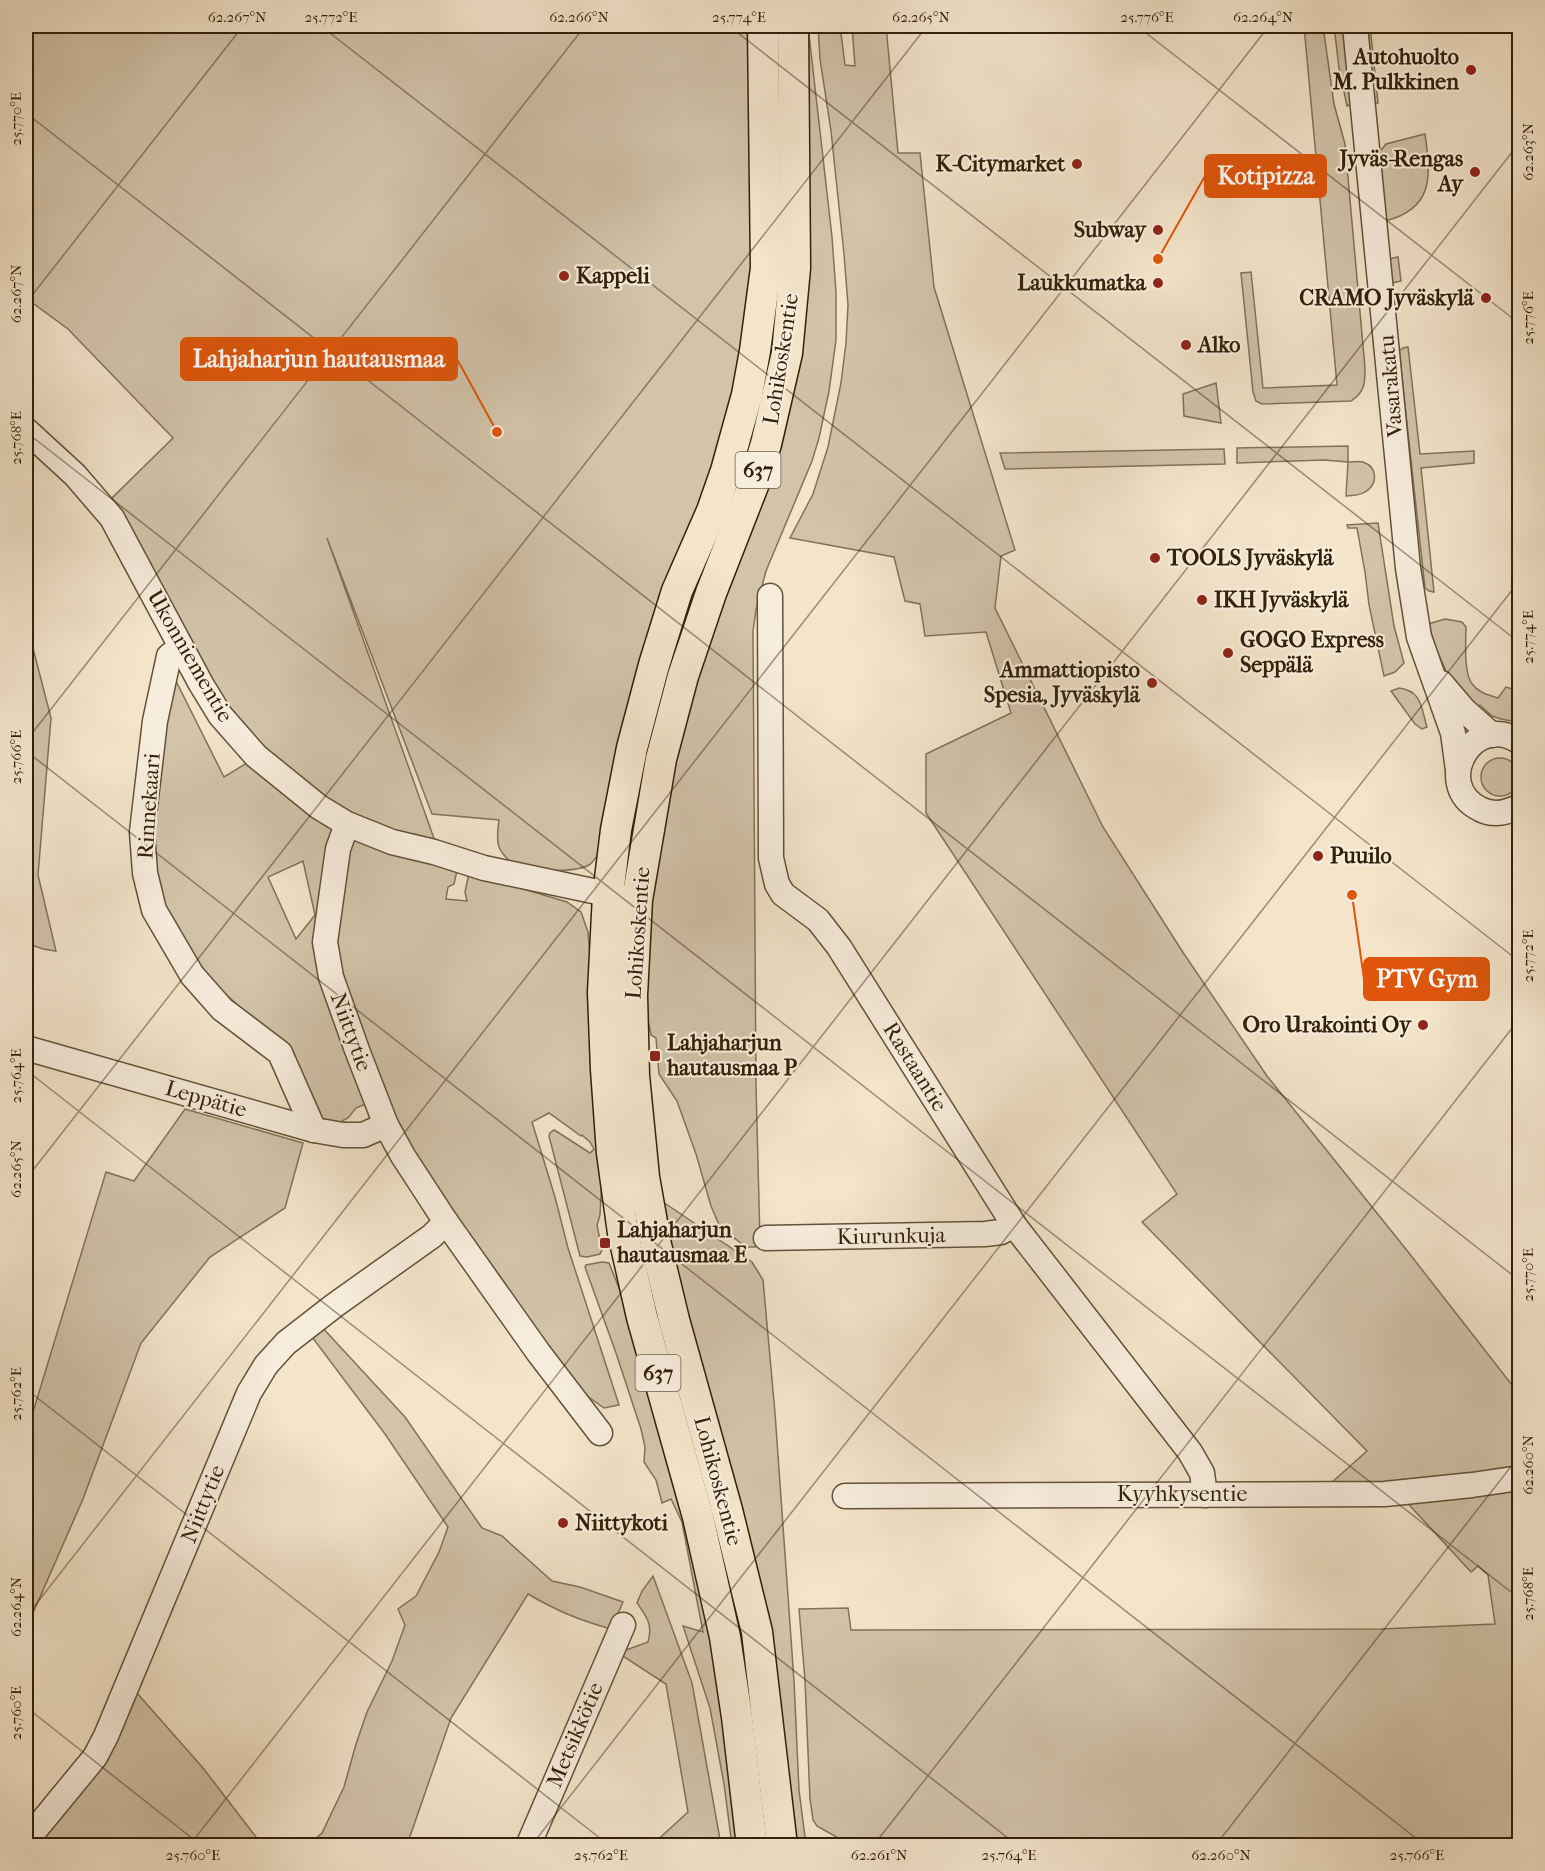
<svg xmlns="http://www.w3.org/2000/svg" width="1545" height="1871" viewBox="0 0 1545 1871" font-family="'IM FELL French Canon',serif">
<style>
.green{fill:#d2c3a9;stroke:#827258;stroke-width:1.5;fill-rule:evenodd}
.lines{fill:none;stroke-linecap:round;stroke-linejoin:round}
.minor-casing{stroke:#635138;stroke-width:27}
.major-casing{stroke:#332008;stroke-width:33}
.minor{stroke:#f7eddd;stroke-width:24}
.major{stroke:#f3e4ca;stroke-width:30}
.ticks{fill:none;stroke:#332008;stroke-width:1.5;stroke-opacity:0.45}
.poi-dot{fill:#8f2418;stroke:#f7eddd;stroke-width:2}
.labels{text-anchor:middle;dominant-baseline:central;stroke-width:4.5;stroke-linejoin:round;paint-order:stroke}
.shield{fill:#f7eddd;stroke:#6e5e48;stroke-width:1.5}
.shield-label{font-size:21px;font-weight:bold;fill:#332008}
.poi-label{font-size:22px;font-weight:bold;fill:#332008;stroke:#f7eddd;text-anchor:start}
.street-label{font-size:22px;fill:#332008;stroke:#f7eddd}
.leader{fill:none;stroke:#df560c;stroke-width:2}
.callout-dot{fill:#df560c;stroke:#f7eddd;stroke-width:2}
.callout{fill:#df560c;stroke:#df560c;stroke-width:2}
.callout-label{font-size:24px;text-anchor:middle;font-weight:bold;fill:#fff}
.neatline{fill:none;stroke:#332008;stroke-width:2}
.ticks-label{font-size:15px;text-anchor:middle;fill:#332008}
</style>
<rect width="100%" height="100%" fill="#f3e4ca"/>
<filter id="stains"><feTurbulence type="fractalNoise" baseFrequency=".00333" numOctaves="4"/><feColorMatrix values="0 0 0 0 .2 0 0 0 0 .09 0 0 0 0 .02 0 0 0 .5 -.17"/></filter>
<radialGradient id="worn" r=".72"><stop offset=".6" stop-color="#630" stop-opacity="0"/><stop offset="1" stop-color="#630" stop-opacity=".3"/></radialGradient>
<g class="green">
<path d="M26,26h727v234l-10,91 -17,73 -125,427c-4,4 -8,12 -12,14 -14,8 -55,6 -70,1 -7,-2 -17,-11 -20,-19 -3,-8 -1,-19 0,-27l-67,-6 -105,-276 109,306 21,27 -3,13 -6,3 -2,12 21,2 -2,-9 4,-19 98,29 14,10 7,20 2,24 -1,26 1,78 12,116 -2,39 -3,10 5,25 -2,4 -13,3 -7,-1 -31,-120 1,-3 4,-3 5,3 31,20 4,-4 -4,-7 -8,-7 -1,1 -32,-23 -17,9 23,75 13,51 51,157 -15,3 -28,-20 -163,-229 -29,-63 -28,12 -8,10 -12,6 -15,-4 -36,-72 -86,-78 -38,-63 -10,-74 22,-158 51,102 41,-25 -49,-63 -104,-191 61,-60 -105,-109 -42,-31zM303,861l12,54 -19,24 -28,-62z"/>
<polygon points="808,26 832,237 836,292 836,340 829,391 819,438 812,461 766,571 756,610 753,631 756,1087 760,1241 755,1247 746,1247 720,1227 711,1206 696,1154 677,1101 659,1074 656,1038 651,1035 644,1000 656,849 692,677 763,488"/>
<polygon points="818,26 840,26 845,65 855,66 852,26 886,26 898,153 920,153 934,287 1015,550 1001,556 995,608 1103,827 1184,954 1267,1076 1409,1253 1519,1394 1520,1510 1516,1513 1520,1529 1519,1845 852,1846 817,1826 813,1820 810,1799 805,1680 799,1609 848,1608 851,1630 1381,1629 1495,1624 1488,1575 1478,1566 1471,1572 1389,1483 1329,1485 1367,1451 1142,1222 1177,1194 926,813 926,754 1011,713 986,632 925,636 920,604 905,601 894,557 790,538 813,494 828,447 841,383 846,343 848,305 844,254 831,131 820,59"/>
<path d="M1304,26h19l11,78 11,40 20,224c0,15 0,24 -14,33l-89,3 -6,-3 -3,-9 -12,-119 10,-1 12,116 74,-3z"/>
<polygon points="1334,26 1343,26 1352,103 1347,106 1339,68"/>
<polygon points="1364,26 1370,26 1378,103 1373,104"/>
<path d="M1425,134c6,42 9,75 -40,87l-7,-67 8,-10z"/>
<polygon points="1398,257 1401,281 1392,283 1389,259"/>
<polygon points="1408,347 1420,454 1474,451 1474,463 1421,468 1434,592 1429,591 1425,588 1399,351 1403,348"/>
<polygon points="1216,383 1221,423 1184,416 1183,394"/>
<path d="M1348,446v16c5,0 11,-1 15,0 15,5 15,23 2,30 -6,4 -13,3 -19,4l2,-34 -24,-2 -87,3v-15z"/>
<polygon points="1224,449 1225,464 1005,469 1000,453"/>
<polygon points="1378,523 1394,626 1404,663 1395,672 1384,676 1369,605 1365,572 1357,528 1348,528 1347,525"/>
<path d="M1445,619l17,3 4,5c0,14 -3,47 7,58 6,8 16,10 25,13l8,-11 13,4v29l-2,2 -16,-3 -9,-3 -12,-11 -8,3 -21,-26 -14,-31 -9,-27z"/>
<polygon points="26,621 51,718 38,875 56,951 43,949 26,943"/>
<path d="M1399,688c23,3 22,19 28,39l-5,2 -7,-5 -24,-33z"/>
<circle cx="1500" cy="777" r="19"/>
<polygon points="185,1109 303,1143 285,1208 210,1257 141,1343 83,1499 26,1629 26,1435 106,1172 134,1181"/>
<polygon points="663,1202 752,1262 763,1280 775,1413 794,1681 799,1790 806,1845 794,1845 681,1300"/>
<polygon points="602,1262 609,1263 623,1298 685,1520 712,1637 739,1845 732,1845 724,1784 710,1708 683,1626 703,1632 682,1522 671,1499 662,1503 656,1480 644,1462 645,1447 641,1429 616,1353 585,1267 586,1265"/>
<path d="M320,1325l85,92 77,111 20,8 50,45 28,6 43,15 -12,27c-32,-9 -54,-18 -83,-35l-77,124 -44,127 -100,1 15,-13 22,-46 12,-43 11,-32 25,-51 13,-36 -7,-16 18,-13 23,-44 9,-25 -63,-93 -76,-101z"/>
<path d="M653,1576l39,107 29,162h-69l36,-33 -22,-128 -48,-31 30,-11c5,-17 -1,-25 -11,-39l5,-12z"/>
<polygon points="137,1693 203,1768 256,1837 265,1845 33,1846 100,1766"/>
</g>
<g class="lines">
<g class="minor-casing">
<g id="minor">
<polyline points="1355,26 1408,568 1419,637 1453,733 1458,770"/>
<polyline points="26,430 75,475 112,518 201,684 220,715 256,756 319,807 347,824 392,842 434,852 484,868 626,898"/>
<polyline points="770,596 771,858 777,884 783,894 818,920 839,947 1014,1225 1190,1452 1202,1473 1205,1495"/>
<polyline points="181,647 169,656 155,721 142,832 145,873 154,910 192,975 222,1009 280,1053 314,1130"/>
<polyline points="1441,683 1464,710 1492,735"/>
<path d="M1520,742c-47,-32 -89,43 -40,67 13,7 27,4 40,-3"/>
<polyline points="347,824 338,849 325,942 331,977 357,1050 386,1125 403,1156 446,1222 538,1352 600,1433"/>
<polyline points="26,1048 314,1130 343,1135 363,1135 386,1125"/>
<polyline points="766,1238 985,1234 1001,1232 1014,1225"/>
<polyline points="845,1496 1385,1494 1472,1485 1520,1478"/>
<polyline points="26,1841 95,1757 106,1736 249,1393 266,1365 286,1343 335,1305 432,1236 446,1222"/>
<polyline points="528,1846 623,1625"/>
</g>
</g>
<g class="major-casing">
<g id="major">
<polyline points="752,1846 737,1717 725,1637 698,1517 642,1317 623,1233 612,1153 606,1069 603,992 608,895 616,830 632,748 654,665 677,591 712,511 726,471 747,395 755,351 766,268 763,26"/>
<polyline points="782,1846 757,1632 727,1510 674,1320 656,1245 644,1177 634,1076 632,995 637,900 661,759 683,676 711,593 754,483 766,444 787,353 795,268 793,26"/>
</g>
</g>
<use href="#minor" class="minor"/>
<use href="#major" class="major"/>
</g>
<path class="ticks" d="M321,26l1199,936M729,26l791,617M1137,26l383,298M26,113l1494,1168M26,303l217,-277M26,432l1494,1167M26,741l559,-715M26,751l1400,1095M26,1070l992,776M26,1179l901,-1153M26,1389l584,457M26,1617l1243,-1591M26,1707l176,139M189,1846l1331,-1704M531,1846l989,-1266M873,1846l647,-828M1215,1846l305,-391"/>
<g class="poi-dot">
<circle cx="1471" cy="70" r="6"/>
<circle cx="1077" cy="164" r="6"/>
<circle cx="1475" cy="172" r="6"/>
<circle cx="1158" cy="230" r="6"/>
<circle cx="564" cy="276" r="6"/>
<circle cx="1158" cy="283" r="6"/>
<circle cx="1486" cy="298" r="6"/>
<circle cx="1186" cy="345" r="6"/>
<circle cx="1155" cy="558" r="6"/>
<circle cx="1202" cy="600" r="6"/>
<circle cx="1228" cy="653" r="6"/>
<circle cx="1152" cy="683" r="6"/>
<circle cx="1318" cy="856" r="6"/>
<circle cx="1423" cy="1025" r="6"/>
<rect x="649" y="1050" width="12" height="12" rx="3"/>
<rect x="599" y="1237" width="12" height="12" rx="3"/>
<circle cx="563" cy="1523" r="6"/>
</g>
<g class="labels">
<g class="shield">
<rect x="735.5" y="452" width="45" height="36" rx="4.5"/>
<rect x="635.5" y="1355" width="45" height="36" rx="4.5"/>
</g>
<g class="shield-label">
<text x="758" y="470">637</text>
<text x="658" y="1373">637</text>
</g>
<g class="poi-label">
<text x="1459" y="57" text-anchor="end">Autohuolto<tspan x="1459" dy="25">M. Pulkkinen</tspan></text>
<text x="1463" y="159" text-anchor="end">Jyväs-Rengas<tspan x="1463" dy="25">Ay</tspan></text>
<text x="1065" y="164" text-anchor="end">K-Citymarket</text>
<text x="1146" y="230" text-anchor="end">Subway</text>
<text x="576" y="276">Kappeli</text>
<text x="1146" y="283" text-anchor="end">Laukkumatka</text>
<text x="1474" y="298" text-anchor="end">CRAMO Jyväskylä</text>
<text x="1198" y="345">Alko</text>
<text x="1167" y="558">TOOLS Jyväskylä</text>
<text x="1214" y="600">IKH Jyväskylä</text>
<text x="1240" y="640">GOGO Express<tspan x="1240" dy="25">Seppälä</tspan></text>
<text x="1140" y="670" text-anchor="end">Ammattiopisto<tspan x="1140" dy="25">Spesia, Jyväskylä</tspan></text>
<text x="1330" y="856">Puuilo</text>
<text x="1411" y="1025" text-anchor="end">Oro Urakointi Oy</text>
<text x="667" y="1043">Lahjaharjun<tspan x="667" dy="25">hautausmaa P</tspan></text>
<text x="617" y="1230">Lahjaharjun<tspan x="617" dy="25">hautausmaa E</tspan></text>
<text x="575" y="1523">Niittykoti</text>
</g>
<g class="street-label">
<text transform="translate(781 359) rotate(-81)">Lohikoskentie</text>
<text transform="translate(1391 386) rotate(-95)">Vasarakatu</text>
<text transform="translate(190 656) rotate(60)">Ukonniementie</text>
<text transform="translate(149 806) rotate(-86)">Rinnekaari</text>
<text transform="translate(638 933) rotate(-86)">Lohikoskentie</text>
<text transform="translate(351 1032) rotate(70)">Niittytie</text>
<text transform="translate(915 1067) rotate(58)">Rastaantie</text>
<text transform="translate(206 1099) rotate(16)">Leppätie</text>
<text transform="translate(891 1236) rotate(-1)">Kiurunkuja</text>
<text transform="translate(718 1481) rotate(75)">Lohikoskentie</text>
<text x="1182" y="1494">Kyyhkysentie</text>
<text transform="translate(203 1504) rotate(-68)">Niittytie</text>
<text transform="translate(575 1735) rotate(-67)">Metsikkötie</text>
</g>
</g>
<path class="leader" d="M1158 259L1205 176M497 432L457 359M1352 895L1364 979"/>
<g class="callout-dot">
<circle cx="1158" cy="259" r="6"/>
<circle cx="497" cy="432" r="6"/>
<circle cx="1352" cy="895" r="6"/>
</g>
<g class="callout">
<rect x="1205" y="155" width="121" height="42" rx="6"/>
<rect x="181" y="338" width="276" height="42" rx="6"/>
<rect x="1364" y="958" width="125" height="42" rx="6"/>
</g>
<g class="callout-label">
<text x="1266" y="184">Kotipizza</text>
<text x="319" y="367">Lahjaharjun hautausmaa</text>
<text x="1427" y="987">PTV Gym</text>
</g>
<rect width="1545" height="1871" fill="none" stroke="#f3e4ca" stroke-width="66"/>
<rect x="33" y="33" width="1479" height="1805" class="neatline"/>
<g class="ticks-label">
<text x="237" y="22">62.267°N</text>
<text x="331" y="22">25.772°E</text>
<text x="579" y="22">62.266°N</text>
<text x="739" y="22">25.774°E</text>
<text x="921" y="22">62.265°N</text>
<text x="1147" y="22">25.776°E</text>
<text x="1263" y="22">62.264°N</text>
<text transform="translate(16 119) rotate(-90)" y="5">25.770°E</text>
<text transform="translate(1528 152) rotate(-90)" y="5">62.263°N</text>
<text transform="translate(16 294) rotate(-90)" y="5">62.267°N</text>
<text transform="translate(1528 318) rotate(-90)" y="5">25.776°E</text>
<text transform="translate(16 438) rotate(-90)" y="5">25.768°E</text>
<text transform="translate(1528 637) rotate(-90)" y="5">25.774°E</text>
<text transform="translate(16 757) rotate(-90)" y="5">25.766°E</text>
<text transform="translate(1528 956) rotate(-90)" y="5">25.772°E</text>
<text transform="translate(16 1076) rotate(-90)" y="5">25.764°E</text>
<text transform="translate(16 1169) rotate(-90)" y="5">62.265°N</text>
<text transform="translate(1528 1275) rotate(-90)" y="5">25.770°E</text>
<text transform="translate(16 1394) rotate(-90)" y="5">25.762°E</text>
<text transform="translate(1528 1465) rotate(-90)" y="5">62.260°N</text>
<text transform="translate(1528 1594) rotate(-90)" y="5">25.768°E</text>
<text transform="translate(16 1607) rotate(-90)" y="5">62.264°N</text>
<text transform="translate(16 1713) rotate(-90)" y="5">25.760°E</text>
<text x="193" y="1860">25.760°E</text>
<text x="601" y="1860">25.762°E</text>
<text x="879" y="1860">62.261°N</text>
<text x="1009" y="1860">25.764°E</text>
<text x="1221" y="1860">62.260°N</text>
<text x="1417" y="1860">25.766°E</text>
</g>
<rect width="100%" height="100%" filter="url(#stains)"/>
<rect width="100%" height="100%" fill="url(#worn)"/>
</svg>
